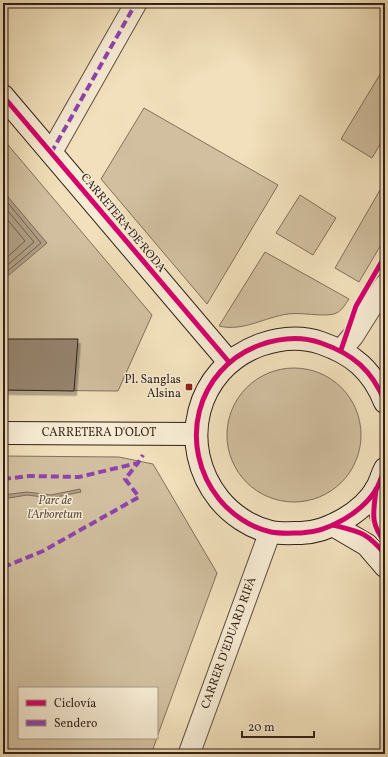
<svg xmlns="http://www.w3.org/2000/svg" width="388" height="757" viewBox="0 0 388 757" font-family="Vollkorn,serif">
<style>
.green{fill:#d1bf9f;stroke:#826f5c}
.water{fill:#b09e84;stroke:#7e6b59}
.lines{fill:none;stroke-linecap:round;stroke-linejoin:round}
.shore{stroke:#715e4e;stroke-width:1}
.building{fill:#95836d;stroke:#321f18;filter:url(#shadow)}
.street-casing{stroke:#624f41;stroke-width:23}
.secondary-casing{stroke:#321f18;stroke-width:24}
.street{stroke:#f6ebd3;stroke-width:21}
.secondary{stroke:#f6ebd3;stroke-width:22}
.quiet{stroke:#8e44ad;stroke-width:4;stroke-dasharray:8 4;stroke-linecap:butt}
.cycleway-casing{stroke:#f6ebd3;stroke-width:8}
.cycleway{stroke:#d6006c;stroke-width:5}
.poi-dot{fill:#8f2418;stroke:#f6ebd3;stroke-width:1.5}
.labels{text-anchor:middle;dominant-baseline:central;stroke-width:3;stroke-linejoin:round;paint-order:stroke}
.street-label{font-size:12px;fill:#321f18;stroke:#f6ebd3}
.poi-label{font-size:12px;fill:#321f18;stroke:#f6ebd3;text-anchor:end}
.park-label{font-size:12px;font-style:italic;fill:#624f40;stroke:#f6ebd3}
</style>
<defs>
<filter id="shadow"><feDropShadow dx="2.5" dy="4.5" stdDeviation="0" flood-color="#0004"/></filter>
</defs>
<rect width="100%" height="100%" fill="#f1e0bb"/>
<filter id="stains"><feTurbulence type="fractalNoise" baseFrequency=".005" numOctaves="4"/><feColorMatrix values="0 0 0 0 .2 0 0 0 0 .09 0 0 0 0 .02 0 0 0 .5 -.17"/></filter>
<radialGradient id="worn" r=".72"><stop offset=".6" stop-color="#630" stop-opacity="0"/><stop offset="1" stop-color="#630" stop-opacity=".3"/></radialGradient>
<g class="green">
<polygon points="385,66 385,136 372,158 341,139"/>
<polygon points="144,108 278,185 207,304 101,179"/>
<polygon points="3,139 152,315 118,391 3,390"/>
<polygon points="380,190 385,193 385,238 359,282 335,268"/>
<polygon points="300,195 336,218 313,255 276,233"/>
<path d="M265,252l84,47c-4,6 -8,13 -15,15 -13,3 -32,-2 -46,0 -23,3 -45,18 -69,12z"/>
<circle cx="294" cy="435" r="67"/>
<polygon points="3,456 119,457 153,464 217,573 157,737 157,688 19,688 19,738 157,738 151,754 3,754"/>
</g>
<g class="water">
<polygon points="3,191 47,243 3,280"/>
<polygon points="80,489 81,492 51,498 27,495 3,499 3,495 27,492 51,495"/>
</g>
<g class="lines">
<g class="shore">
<polyline points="3,197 41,243 3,275"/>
<polyline points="3,205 34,242 3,269"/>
<polyline points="3,214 25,241 3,261"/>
</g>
</g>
<polygon class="building" points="3,339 78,339 74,391 3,390"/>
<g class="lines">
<g class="street-casing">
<g id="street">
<polyline points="51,153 136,3"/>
<polyline points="341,350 353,336 385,285"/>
<polyline points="189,754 270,532"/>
</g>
</g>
<g class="secondary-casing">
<g id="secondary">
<polyline points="3,96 229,362"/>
<path d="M385,402c-13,-32 -32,-48 -64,-59 -20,-7 -41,-5 -61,2 -65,24 -83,101 -41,154 12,15 32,29 52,33 10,2 21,1 30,1 28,-1 62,-21 76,-45 3,-6 5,-13 8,-19"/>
<polyline points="3,433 195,434"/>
<polyline points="376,489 381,515 385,524"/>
<polyline points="333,525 367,545 385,566"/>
</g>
</g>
<use href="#street" class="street"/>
<use href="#secondary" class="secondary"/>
<g class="quiet">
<polyline points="51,153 136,3"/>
<polyline points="3,479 30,476 79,477 138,463 143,455"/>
<polyline points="3,565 9,565 43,551 139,497 125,479 138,463"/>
</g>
<g class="cycleway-casing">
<g id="cycleway">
<polyline points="3,96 229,362"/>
<polyline points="341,350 356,306 385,256"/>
<path d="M385,402c-13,-32 -32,-48 -64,-59 -20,-7 -41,-5 -61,2 -65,24 -83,101 -41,154 12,15 32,29 52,33 10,2 21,1 30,1 28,-1 62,-21 76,-45 3,-6 5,-13 8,-19"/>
<path d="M376,489c-2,23 -7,33 9,53"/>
<path d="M333,525c28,7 33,7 52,29"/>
</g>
</g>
<use href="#cycleway" class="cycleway"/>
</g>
<rect class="poi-dot" x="185" y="383" width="8" height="8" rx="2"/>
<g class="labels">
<g class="street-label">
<text transform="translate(123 223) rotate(50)">CARRETERA DE RODA</text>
<text x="99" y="433">CARRETERA D'OLOT</text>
<text transform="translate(229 643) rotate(-70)">CARRER D'EDUARD RIFÀ</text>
</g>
<g class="poi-label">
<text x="181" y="380">Pl. Sanglas<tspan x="181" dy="14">Alsina</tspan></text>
</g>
<g class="park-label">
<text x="55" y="501">Parc de<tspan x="55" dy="14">l'Arboretum</tspan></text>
</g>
</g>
<rect width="388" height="757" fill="none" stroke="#f1e0bb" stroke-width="16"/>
<rect x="4" y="4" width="380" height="749" fill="none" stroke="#321f18" stroke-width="2"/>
<rect x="8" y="8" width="372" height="741" fill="none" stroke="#321f18"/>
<rect x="18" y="687" width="140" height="52" fill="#f6ebd3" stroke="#a89988"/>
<rect x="26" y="700" width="20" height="6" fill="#d6006c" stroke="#a89988"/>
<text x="54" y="707" font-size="12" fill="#321f18">Ciclovía</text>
<rect x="26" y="720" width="20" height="6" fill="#8e44ad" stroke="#a89988"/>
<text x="54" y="727" font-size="12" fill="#321f18">Sendero</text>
<path d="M242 731v6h72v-6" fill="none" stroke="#321f18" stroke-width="2"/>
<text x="248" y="731" font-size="12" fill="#321f18" stroke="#f6ebd3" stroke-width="3" paint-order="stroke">20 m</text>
<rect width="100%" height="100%" filter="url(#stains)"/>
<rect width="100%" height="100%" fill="url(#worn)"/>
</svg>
